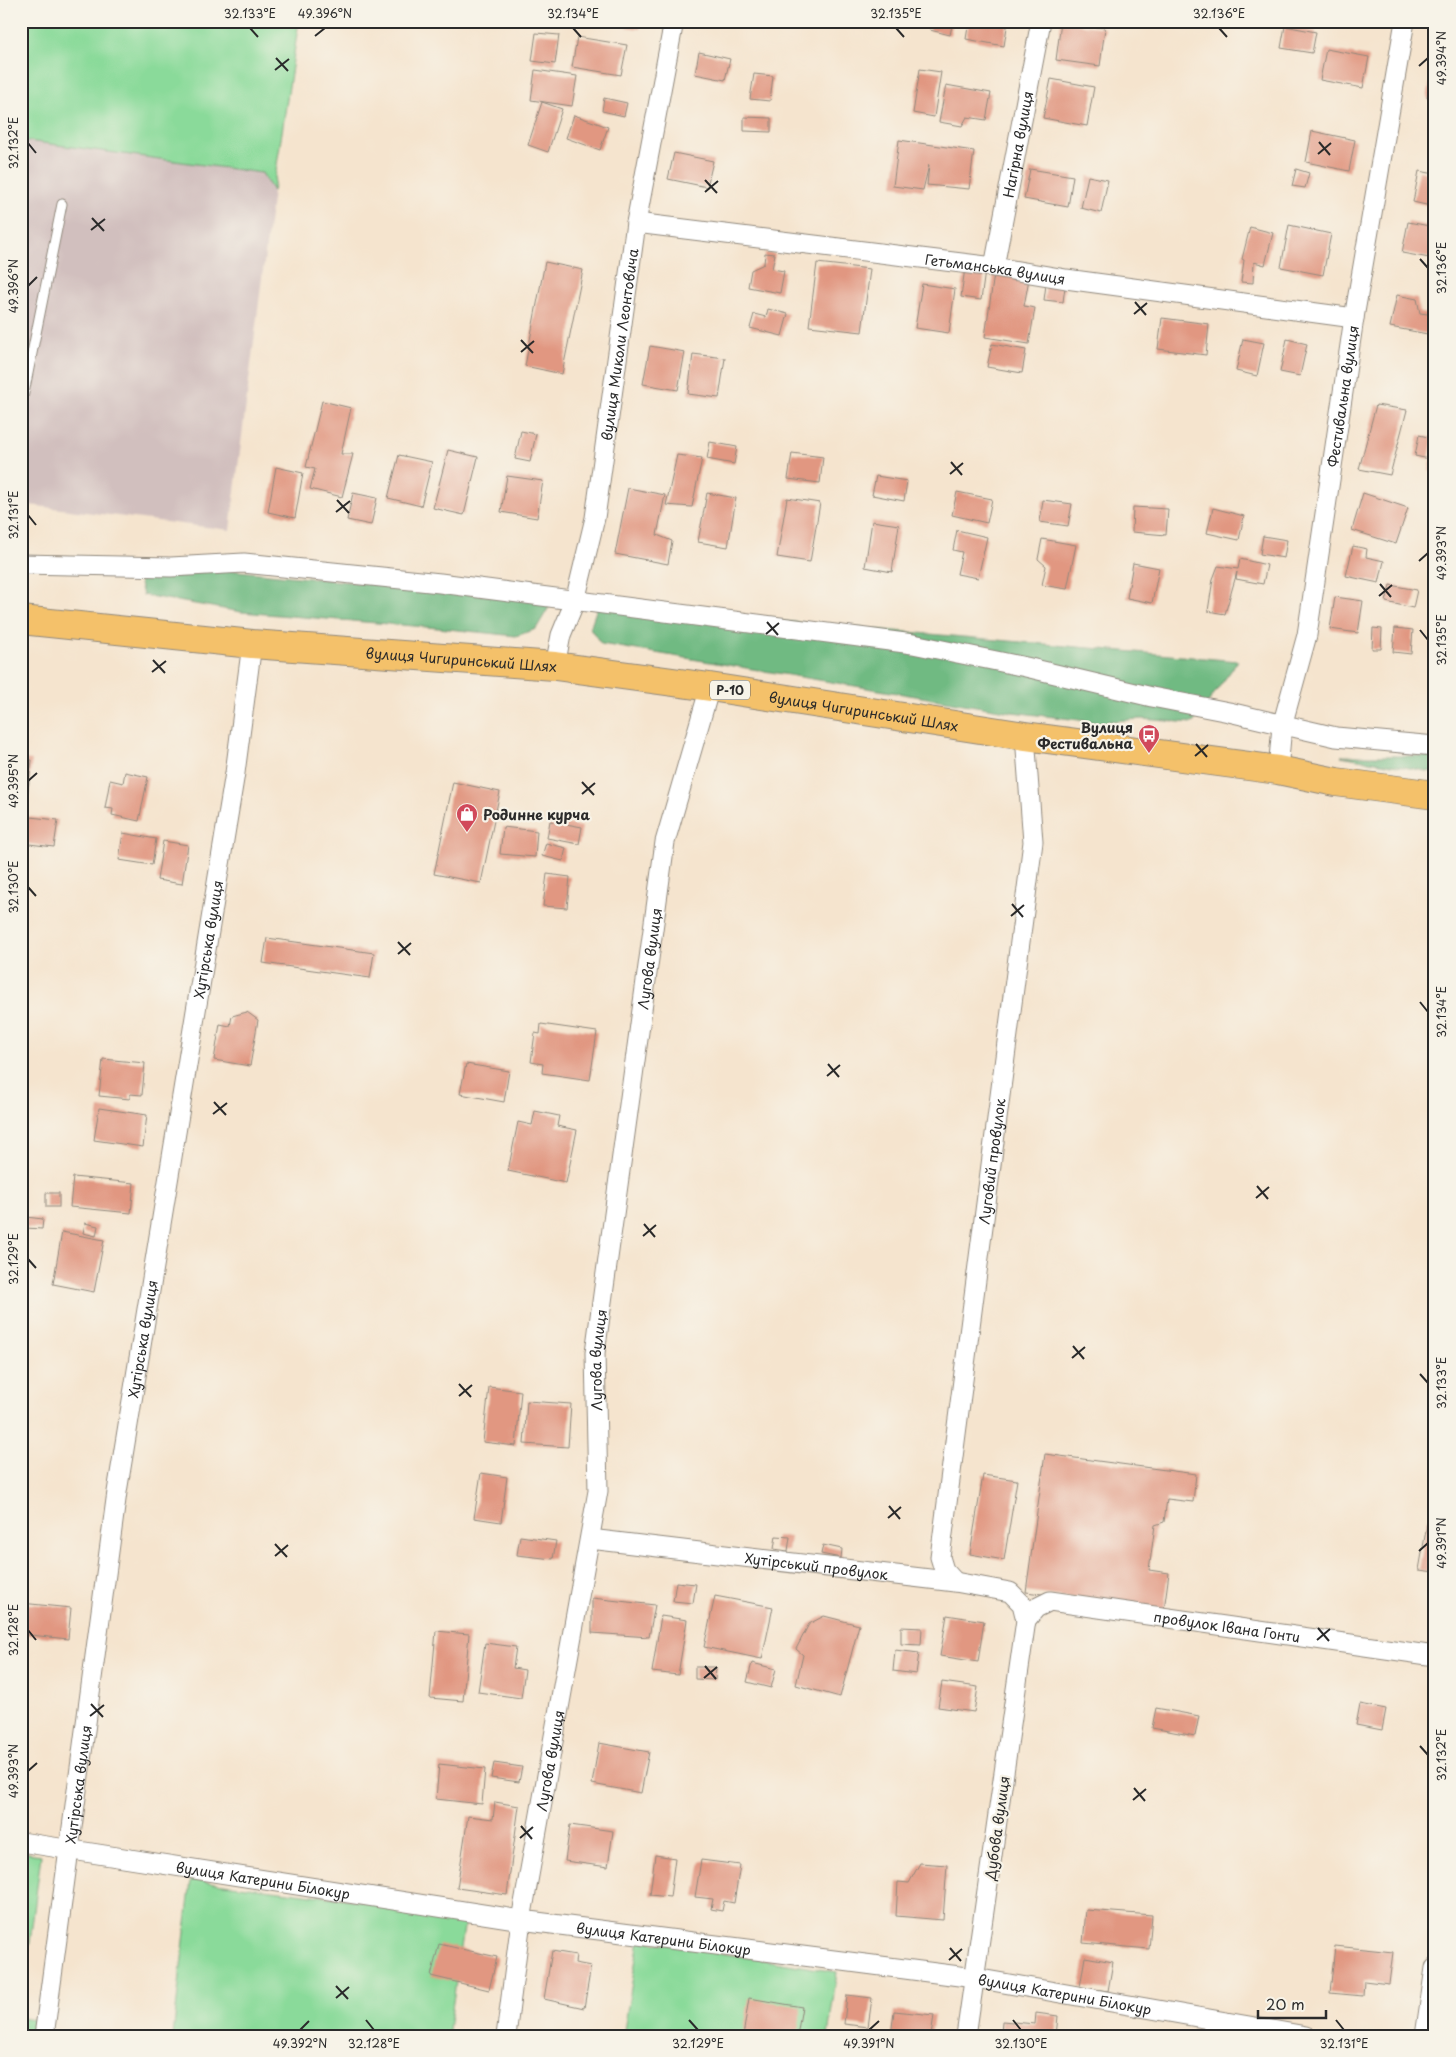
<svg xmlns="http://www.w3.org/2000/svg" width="1456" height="2057" viewBox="0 0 1456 2057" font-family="'Playpen Sans',sans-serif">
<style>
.industrial{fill:#d1bfbe}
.green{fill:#8ada9a;stroke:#5a8262}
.forest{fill:#6fba82;stroke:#4d7256}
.building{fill:#e19781}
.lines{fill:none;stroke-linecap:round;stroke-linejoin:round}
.service-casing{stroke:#90887c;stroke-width:11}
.minor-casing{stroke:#90887c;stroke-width:21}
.primary-casing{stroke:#90887c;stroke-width:30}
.service{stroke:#fff;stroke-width:9}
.minor{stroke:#fff;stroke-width:19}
.primary{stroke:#f4c16a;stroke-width:28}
.ticks{fill:none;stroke:#2b2b2b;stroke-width:2}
.labels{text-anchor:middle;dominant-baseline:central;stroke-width:4.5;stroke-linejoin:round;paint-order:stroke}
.shield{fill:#f7f3e8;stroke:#686764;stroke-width:1}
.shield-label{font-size:12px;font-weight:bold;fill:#2b2b2b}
.street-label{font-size:14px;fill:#2b2b2b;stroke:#f7f3e8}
.poi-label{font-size:14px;font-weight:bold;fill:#2b2b2b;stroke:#f7f3e8;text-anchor:end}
.neatline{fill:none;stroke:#2b2b2b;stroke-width:2}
.ticks-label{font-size:12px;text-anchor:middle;fill:#2b2b2b}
</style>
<rect width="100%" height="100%" fill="#f7f3e8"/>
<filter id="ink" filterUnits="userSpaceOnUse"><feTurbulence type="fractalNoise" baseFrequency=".02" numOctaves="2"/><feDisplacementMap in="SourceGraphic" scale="10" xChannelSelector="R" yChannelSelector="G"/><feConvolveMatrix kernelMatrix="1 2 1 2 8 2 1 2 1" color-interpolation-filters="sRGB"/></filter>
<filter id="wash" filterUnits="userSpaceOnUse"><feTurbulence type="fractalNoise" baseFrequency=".0096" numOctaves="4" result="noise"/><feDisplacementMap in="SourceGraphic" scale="20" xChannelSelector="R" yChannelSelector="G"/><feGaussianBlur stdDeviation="1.12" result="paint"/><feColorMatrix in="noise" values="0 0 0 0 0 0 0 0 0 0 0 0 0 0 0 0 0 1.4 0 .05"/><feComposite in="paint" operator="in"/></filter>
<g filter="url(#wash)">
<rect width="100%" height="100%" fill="#f5e4ce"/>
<polygon class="industrial" points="21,140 262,173 273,191 230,530 21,504"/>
<g class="green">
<polygon points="21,21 299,21 273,191 262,173 21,140"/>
<polygon points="21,1852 41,1855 21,2014"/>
<polygon points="191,1880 466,1914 448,2036 173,2036"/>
<polygon points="639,1940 837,1972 828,2036 623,2036"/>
<polygon points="21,2018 41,2021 39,2036 21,2036"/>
</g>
<g class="forest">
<polygon points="167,564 552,602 536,629 516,636 438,628 241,612 143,595 136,569"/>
<polygon points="598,605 1238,661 1193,723 1141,719 1096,722 1012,712 601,644 590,628"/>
<polygon points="1341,756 1435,756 1435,772 1426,771"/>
</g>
<g id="blocks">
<g class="building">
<polygon points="619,21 641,21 640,29 619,26"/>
<polygon points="931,21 953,21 950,35 930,30"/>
<polygon points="969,21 1008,21 1004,46 966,39"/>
<polygon points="1061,22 1105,28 1100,66 1056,60"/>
<polygon points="1285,26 1316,32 1312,53 1281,48"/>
<polygon points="536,33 559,35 555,64 532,61"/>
<polygon points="577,37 627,45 621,75 572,67"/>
<polygon points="1326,49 1369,57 1363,88 1320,80"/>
<polygon points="699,52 730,59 725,80 695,74"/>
<polygon points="920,69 941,72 934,117 913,113"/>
<polygon points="535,70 577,76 572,106 531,100"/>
<polygon points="1432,73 1435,74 1435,100 1427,98"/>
<polygon points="754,74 773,76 770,101 750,99"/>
<polygon points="1051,79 1094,87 1087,126 1043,118"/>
<polygon points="946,85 991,93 986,120 967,117 962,126 939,122"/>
<polygon points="604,98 627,103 624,116 602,111"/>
<polygon points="542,102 562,109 548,152 528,145"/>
<polygon points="574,115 608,127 600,150 566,138"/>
<polygon points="744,117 771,118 771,132 744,131"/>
<polygon points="1312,131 1355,140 1349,171 1306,162"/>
<polygon points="899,140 974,151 969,189 927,185 929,165 923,190 893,186"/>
<polygon points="674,153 713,161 707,187 668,179"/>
<polygon points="1030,169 1073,176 1068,207 1024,199"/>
<polygon points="1296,169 1309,173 1305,188 1292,186"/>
<polygon points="1419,171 1435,174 1435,207 1413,202"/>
<polygon points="1088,176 1108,180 1101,213 1081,208"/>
<polygon points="1408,222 1435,227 1435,259 1402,253"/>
<polygon points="1289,225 1331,234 1323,275 1281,267"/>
<polygon points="1250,227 1273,233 1265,265 1254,262 1253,283 1241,282 1244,260 1242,259"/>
<polygon points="765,253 775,254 772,269 784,271 780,293 748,287 751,270 764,264"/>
<polygon points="545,262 583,270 562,374 525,366"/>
<polygon points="817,263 870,269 862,332 809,326"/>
<polygon points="965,268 985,271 981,300 961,297"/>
<polygon points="994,274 1029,279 1024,306 1035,308 1029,344 985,337"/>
<polygon points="1047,277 1066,279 1063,302 1044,300"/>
<polygon points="922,284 955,289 949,333 915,328"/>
<polygon points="1397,295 1417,299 1420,313 1435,315 1433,335 1390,327"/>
<polygon points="768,309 788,314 782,336 750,328 754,314 766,317"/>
<polygon points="1162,318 1209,324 1206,355 1158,349"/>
<polygon points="1243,339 1264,343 1257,376 1236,371"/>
<polygon points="1287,339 1307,344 1300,376 1280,372"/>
<polygon points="992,344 1026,350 1022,373 987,367"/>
<polygon points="650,346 685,352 678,390 643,384"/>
<polygon points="693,354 725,358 719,398 688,394"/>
<polygon points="322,401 351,408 341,454 353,454 342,497 310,489 315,469 306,467"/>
<polygon points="1376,405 1407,410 1390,475 1359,469"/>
<polygon points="521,431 536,434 530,462 515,459"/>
<polygon points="1419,435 1433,438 1429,459 1415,456"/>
<polygon points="710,442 737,447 734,464 707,459"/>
<polygon points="448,450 478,457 464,515 433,508"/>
<polygon points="792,453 823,457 820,483 788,479"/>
<polygon points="1433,454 1435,454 1435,472 1429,471"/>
<polygon points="399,455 432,462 421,506 388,498"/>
<polygon points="677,455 702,458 692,507 666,505"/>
<polygon points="276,467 303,473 295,518 268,512"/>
<polygon points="507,476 543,481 537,518 501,512"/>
<polygon points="876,476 907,481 904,501 872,495"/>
<polygon points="628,488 665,495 657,535 672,541 668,564 615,554"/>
<polygon points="957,492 992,499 987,523 952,515"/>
<polygon points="353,493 377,498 371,525 347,520"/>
<polygon points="707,493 736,498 728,547 698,542"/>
<polygon points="1363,493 1408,508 1396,544 1352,530"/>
<polygon points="787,498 820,503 810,562 777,557"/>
<polygon points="1043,500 1072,504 1068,526 1040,522"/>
<polygon points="1133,507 1168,509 1166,535 1132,532"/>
<polygon points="1213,508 1244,516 1239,540 1207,533"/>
<polygon points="872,521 899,525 892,572 865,567"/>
<polygon points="957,530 987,537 978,578 957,574 962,552 953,550"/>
<polygon points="1263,536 1287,540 1284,558 1260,554"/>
<polygon points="1042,539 1076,545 1067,589 1042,585 1046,566 1038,559"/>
<polygon points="1353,546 1367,549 1366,557 1384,561 1379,583 1346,576"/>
<polygon points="1240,559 1267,565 1263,584 1236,579 1237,572 1225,614 1208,611 1213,579 1218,566 1238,569"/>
<polygon points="1133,563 1159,568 1152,603 1127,598"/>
<polygon points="1390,585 1417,590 1413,608 1386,602"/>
<polygon points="1335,597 1363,601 1358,633 1330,629"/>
<polygon points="1373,628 1382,629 1381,649 1372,649"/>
<polygon points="1395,628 1413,630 1411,654 1393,652"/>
<polygon points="21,759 32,760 26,805 21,805"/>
<polygon points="125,772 148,777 139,821 112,815 113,809 105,808 110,780 123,783"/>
<polygon points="453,782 500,792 481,883 434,874"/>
<polygon points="21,816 58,820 54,847 21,843"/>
<polygon points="550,821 582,827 579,844 547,838"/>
<polygon points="503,827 537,831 535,857 500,854"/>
<polygon points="123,833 156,839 152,865 119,860"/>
<polygon points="163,841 188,845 182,884 157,880"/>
<polygon points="546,843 566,848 563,861 542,856"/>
<polygon points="547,874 570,877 567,908 543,906"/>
<polygon points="267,938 374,953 370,978 263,963"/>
<polygon points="247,1012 258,1020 250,1066 214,1060 220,1024 230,1026 232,1016"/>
<polygon points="541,1024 597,1032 590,1080 542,1073 543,1064 531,1062 535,1033 540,1034"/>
<polygon points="103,1059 145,1063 142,1095 130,1094 130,1099 99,1096"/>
<polygon points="466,1064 509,1071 504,1102 460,1094"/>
<polygon points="99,1108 147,1115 143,1147 94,1140"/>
<polygon points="535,1111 559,1116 557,1126 577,1130 566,1183 508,1171 518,1122 532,1125"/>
<polygon points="73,1177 134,1183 131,1213 70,1207"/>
<rect x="46" y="1193" width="13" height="14"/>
<polygon points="26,1217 43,1219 42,1229 25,1228"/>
<polygon points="85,1223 98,1226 96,1236 83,1233"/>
<polygon points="62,1232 104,1240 94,1292 53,1284"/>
<polygon points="489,1387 521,1391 516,1446 483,1442"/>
<polygon points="527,1401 571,1404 568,1447 524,1444"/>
<polygon points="1045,1454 1196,1474 1193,1502 1167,1499 1164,1522 1155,1525 1149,1570 1169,1573 1164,1610 1026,1592"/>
<polygon points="481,1473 507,1477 501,1522 474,1518"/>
<polygon points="983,1475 1017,1480 1004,1560 970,1554"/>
<polygon points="1428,1519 1435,1520 1435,1572 1419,1570"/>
<polygon points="520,1536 556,1541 553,1559 517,1555"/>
<polygon points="776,1536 790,1537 788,1551 774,1549"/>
<polygon points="823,1545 842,1549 841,1558 821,1554"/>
<polygon points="676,1582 696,1584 693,1603 673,1601"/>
<polygon points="715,1596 773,1607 762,1659 704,1647"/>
<polygon points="592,1598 655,1605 649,1637 592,1633"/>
<polygon points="21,1603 71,1608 68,1639 21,1634"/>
<polygon points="947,1615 984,1621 978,1662 940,1656"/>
<polygon points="661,1616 687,1620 678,1675 652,1672"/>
<polygon points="824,1616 859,1625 840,1697 796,1685 803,1655 796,1649 809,1624"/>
<polygon points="901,1627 922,1628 921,1645 901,1644"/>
<polygon points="436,1631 469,1634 463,1701 430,1698"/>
<polygon points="485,1643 516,1647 513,1668 525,1670 521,1698 478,1692"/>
<polygon points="895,1650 919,1653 916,1674 893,1671"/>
<polygon points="752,1663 776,1669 771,1688 747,1682"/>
<polygon points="695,1667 716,1667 715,1680 695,1679"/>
<polygon points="942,1682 978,1687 974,1712 938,1707"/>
<polygon points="1360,1704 1386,1709 1382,1730 1356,1725"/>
<polygon points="1156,1708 1199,1716 1195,1736 1152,1728"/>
<polygon points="599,1743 649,1752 641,1793 592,1784"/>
<polygon points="494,1763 522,1767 519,1782 491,1778"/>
<polygon points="439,1764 485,1769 482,1804 436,1799"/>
<polygon points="495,1802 519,1806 507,1895 457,1888 468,1816 493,1819"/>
<polygon points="570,1825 613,1831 608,1867 565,1861"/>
<polygon points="655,1855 675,1858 670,1897 650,1895"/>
<polygon points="701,1860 740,1865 734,1903 724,1901 722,1911 711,1909 713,1899 695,1897"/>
<polygon points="920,1863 947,1865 943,1920 896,1916 898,1882 909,1883"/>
<polygon points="1086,1910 1152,1915 1149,1949 1083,1943"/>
<polygon points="439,1944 497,1957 489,1990 431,1976"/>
<polygon points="1335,1946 1393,1952 1389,1984 1364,1981 1363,1996 1330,1993"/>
<polygon points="552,1951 576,1955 575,1963 591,1966 584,2008 544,1999"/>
<polygon points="1085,1957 1113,1962 1108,1991 1080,1987"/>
<polygon points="847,1995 872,1998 868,2027 844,2024"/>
<polygon points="749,1998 802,2007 797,2036 743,2036"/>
<polygon points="894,2011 934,2015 931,2036 891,2036"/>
<polygon points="1036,2013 1058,2016 1056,2036 1001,2036 1002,2021 1035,2024"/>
</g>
</g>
</g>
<g filter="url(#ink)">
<use href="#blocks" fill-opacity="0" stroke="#90887c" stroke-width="1"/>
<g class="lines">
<g class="service-casing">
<polyline id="service" points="21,408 62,204"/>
</g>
<g class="minor-casing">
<g id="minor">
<path id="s1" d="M636,223l358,44 72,12 288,39"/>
<path id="s2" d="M994,267l47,-246"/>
<polyline points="21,564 171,567 244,563 440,583 913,644 1026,667 1152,697 1229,712 1336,737 1435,746"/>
<path id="s3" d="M555,666l6,-31 14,-34 20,-83 41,-295 38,-202"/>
<path id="s4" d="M1278,770l4,-44 25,-91 47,-317 51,-297"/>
<path id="s5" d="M590,1539l365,43 55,10 12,12 4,16 -60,416"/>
<path id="s6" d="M955,1582l-11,-12 -4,-13 93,-715 -8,-106"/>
<path id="s7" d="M1026,1620l10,-12 14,-7 385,55"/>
<path id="s8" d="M21,1842l500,78 454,58 331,58"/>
<path id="s9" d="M44,2036l73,-544 118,-719 17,-129"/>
<path id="s10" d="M506,2036l15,-116 77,-429 -3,-138 70,-511 45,-155"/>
<polyline points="1425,2036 1435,1968"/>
</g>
</g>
<g class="primary-casing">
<g id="primary">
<path id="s11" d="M21,620l231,24 303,22 155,21 315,49 253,34 58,12 99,13"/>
</g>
</g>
<use href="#service" class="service"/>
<use href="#minor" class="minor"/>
<use href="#primary" class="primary"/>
</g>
</g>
<path class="ticks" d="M250,28l8,9M573,28l8,9M896,28l8,9M1219,28l8,9M315,36l10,-8M276,58l12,13M1419,66l9,-8M275,70l14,-11M1319,142l11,13M28,143l8,10M1318,154l13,-11M705,180l12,13M705,192l13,-11M92,218l12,13M91,230l14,-11M1420,259l8,9M28,286l9,-9M1135,302l11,13M1134,314l13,-11M521,340l12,13M521,352l13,-11M951,462l11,13M950,474l13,-11M337,500l12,13M336,512l14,-11M28,515l8,10M1419,561l9,-8M1380,584l11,13M1379,596l13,-11M767,622l11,13M1420,630l8,10M766,634l13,-11M153,660l12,13M152,672l14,-11M1196,744l11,13M1195,756l13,-11M28,781l9,-8M582,782l12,13M582,794l13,-11M28,887l8,9M1012,904l11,13M1011,916l13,-11M398,942l12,13M398,954l13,-11M1420,1002l8,10M828,1064l11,13M827,1076l13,-11M214,1102l12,13M213,1114l14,-11M1257,1186l11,13M1256,1198l13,-11M644,1224l11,13M643,1236l13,-11M28,1259l8,9M1073,1346l11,13M1072,1358l13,-11M1420,1374l8,9M459,1384l12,13M459,1396l13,-11M889,1506l11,13M888,1518l13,-11M275,1544l12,13M1419,1551l9,-8M275,1556l13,-11M1318,1628l11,13M28,1630l8,10M1317,1640l13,-11M705,1666l11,13M704,1678l13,-11M91,1704l12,13M90,1716l14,-11M1420,1746l8,9M28,1771l9,-8M1134,1788l11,13M1133,1800l13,-11M521,1826l11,13M520,1838l13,-11M950,1948l11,13M949,1960l13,-11M336,1986l12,13M336,1998l13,-11M366,2020l8,10M689,2020l9,10M1013,2020l8,10M1336,2020l8,10M300,2030l9,-9M869,2030l10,-9"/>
<defs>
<g id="bus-pin" transform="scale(1.125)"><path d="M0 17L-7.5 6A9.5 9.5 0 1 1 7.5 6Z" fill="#d1495b" stroke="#f7f3e8"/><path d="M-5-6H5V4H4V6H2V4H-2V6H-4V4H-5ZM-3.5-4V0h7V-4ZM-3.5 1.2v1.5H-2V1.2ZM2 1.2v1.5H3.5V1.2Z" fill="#fff"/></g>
<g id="shop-pin" transform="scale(1.125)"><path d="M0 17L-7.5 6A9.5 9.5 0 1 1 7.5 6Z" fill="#d1495b" stroke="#f7f3e8"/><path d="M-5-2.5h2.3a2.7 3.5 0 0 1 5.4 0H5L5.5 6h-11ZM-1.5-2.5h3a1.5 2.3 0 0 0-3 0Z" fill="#fff"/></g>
</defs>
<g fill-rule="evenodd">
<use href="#bus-pin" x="1149" y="735"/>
<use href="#shop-pin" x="467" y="814"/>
</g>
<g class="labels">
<rect class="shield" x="710" y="680.5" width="40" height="19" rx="4"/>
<g class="shield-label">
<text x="730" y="690">Р-10</text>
</g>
<g class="street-label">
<text stroke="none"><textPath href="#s2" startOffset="125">Нагірна вулиця</textPath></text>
<text stroke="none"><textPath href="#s1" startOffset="362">Гетьманська вулиця</textPath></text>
<text stroke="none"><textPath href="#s3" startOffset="329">вулиця Миколи Леонтовича</textPath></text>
<text stroke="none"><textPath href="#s4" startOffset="380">Фестивальна вулиця</textPath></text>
<text stroke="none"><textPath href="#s11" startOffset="442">вулиця Чигиринський Шлях</textPath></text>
<text stroke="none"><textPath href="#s11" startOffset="848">вулиця Чигиринський Шлях</textPath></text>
<text stroke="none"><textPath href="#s9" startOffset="1109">Хутірська вулиця</textPath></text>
<text stroke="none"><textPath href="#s10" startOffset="1089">Лугова вулиця</textPath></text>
<text stroke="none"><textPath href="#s6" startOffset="429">Луговий провулок</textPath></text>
<text stroke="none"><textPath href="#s9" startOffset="704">Хутірська вулиця</textPath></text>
<text stroke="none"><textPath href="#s10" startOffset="684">Лугова вулиця</textPath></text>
<text stroke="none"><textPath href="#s5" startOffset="228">Хутірський провулок</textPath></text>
<text stroke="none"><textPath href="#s7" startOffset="210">провулок Івана Гонти</textPath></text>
<text stroke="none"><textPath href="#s10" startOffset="279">Лугова вулиця</textPath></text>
<text stroke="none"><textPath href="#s9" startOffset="254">Хутірська вулиця</textPath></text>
<text transform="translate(997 1828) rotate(-82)">Дубова вулиця</text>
<text stroke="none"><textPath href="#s8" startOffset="245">вулиця Катерини Білокур</textPath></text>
<text stroke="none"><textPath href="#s8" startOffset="650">вулиця Катерини Білокур</textPath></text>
<text stroke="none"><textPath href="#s8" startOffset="1055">вулиця Катерини Білокур</textPath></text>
</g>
<g class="poi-label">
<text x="1133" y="727">Вулиця<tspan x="1133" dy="16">Фестивальна</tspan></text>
<text x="483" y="814" text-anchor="start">Родинне курча</text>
</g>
</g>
<rect width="1456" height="2057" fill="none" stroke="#f7f3e8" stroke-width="55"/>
<path d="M1258 2010v8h68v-8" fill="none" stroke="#2b2b2b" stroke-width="2.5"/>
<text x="1266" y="2010" font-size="15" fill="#2b2b2b" stroke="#f7f3e8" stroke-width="4" paint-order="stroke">20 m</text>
<rect x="28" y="28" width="1400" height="2002" class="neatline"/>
<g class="ticks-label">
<text x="250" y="18">32.133°E</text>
<text x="325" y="18">49.396°N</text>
<text x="573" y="18">32.134°E</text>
<text x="896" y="18">32.135°E</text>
<text x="1219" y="18">32.136°E</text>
<text transform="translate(1442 58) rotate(-90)" y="4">49.394°N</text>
<text transform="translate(14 143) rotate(-90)" y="4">32.132°E</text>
<text transform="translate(1442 268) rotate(-90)" y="4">32.136°E</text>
<text transform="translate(14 286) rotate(-90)" y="4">49.396°N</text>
<text transform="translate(14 515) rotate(-90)" y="4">32.131°E</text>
<text transform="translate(1442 553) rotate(-90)" y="4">49.393°N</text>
<text transform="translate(1442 640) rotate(-90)" y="4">32.135°E</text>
<text transform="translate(14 781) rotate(-90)" y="4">49.395°N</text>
<text transform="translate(14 887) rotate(-90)" y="4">32.130°E</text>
<text transform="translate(1442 1012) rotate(-90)" y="4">32.134°E</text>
<text transform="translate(14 1259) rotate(-90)" y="4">32.129°E</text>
<text transform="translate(1442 1383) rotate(-90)" y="4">32.133°E</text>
<text transform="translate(1442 1543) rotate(-90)" y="4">49.391°N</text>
<text transform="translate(14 1630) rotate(-90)" y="4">32.128°E</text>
<text transform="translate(1442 1755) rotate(-90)" y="4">32.132°E</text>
<text transform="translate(14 1771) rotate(-90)" y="4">49.393°N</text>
<text x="300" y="2048">49.392°N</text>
<text x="374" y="2048">32.128°E</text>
<text x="698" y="2048">32.129°E</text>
<text x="869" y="2048">49.391°N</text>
<text x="1021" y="2048">32.130°E</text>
<text x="1344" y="2048">32.131°E</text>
</g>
</svg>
